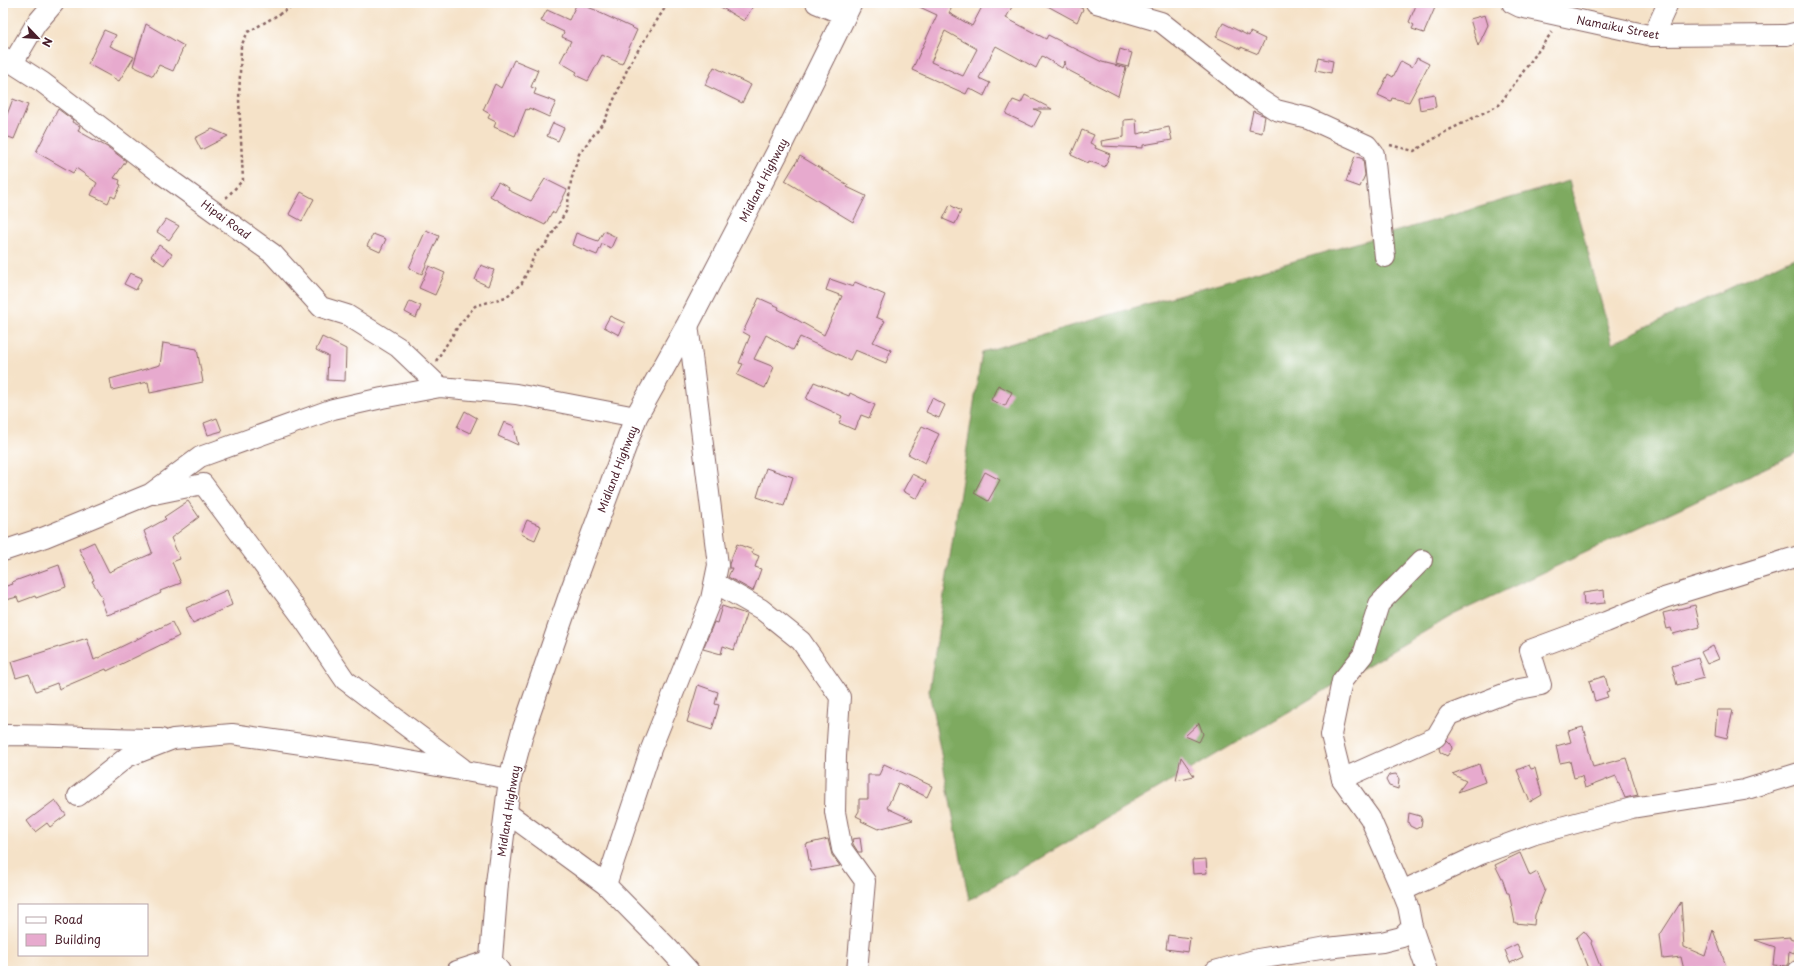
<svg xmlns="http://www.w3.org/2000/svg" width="1802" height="974" viewBox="0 0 1802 974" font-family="'Playpen Sans',sans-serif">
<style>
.forest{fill:#7eaa61;stroke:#646446}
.building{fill:#e7aace;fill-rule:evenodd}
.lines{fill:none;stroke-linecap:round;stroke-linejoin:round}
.minor-casing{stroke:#866362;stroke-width:22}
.major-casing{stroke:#866362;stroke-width:24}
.path{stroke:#866362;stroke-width:2.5;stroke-dasharray:3 3;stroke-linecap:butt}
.minor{stroke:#fff;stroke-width:20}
.major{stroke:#fff;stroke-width:22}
.labels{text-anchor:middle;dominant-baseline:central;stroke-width:3;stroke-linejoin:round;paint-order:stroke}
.street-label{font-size:11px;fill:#4a1f2b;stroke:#fff}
</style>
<rect width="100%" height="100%" fill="#fff"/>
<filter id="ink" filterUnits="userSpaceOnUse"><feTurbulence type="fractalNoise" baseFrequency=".025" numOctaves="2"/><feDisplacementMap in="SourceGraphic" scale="8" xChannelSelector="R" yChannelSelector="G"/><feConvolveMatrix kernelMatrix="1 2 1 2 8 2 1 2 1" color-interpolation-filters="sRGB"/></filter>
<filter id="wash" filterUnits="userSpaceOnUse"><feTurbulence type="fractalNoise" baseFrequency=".012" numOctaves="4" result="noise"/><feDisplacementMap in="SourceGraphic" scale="16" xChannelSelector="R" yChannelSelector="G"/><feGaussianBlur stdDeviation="0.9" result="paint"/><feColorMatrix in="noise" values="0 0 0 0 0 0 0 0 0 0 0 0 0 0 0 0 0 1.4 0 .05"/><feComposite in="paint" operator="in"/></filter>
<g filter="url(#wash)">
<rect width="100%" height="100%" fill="#f5e2c8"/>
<polygon class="forest" points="1569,181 1612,343 1799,255 1799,452 1453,615 969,900 929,691 982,352"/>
<g id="blocks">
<g class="building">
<polygon points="577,3 598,11 598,12 637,30 622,64 602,55 588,81 575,75 577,72 560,62 571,41 562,37 564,32 541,21 547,10 569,20"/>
<polygon points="714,3 755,3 744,21"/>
<path d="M911,3h43l-5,10 23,13 12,-23h30l-8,15 40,21 2,-4 54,27 24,6 -8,28 -52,-27 -1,-8 -3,7 -20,-12 -6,12 -40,-22 -17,32 11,5 -6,13 -15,-8 -3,6 -54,-24 25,-55zM945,31l32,18 -14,27 -32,-14z"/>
<polygon points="1042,3 1071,3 1083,9 1077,22"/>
<polygon points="1417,3 1437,3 1424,33 1412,29 1414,25 1409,22"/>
<polygon points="1485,15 1488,25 1478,46 1470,19"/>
<polygon points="1223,23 1249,36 1250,32 1265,39 1258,54 1241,47 1241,49 1216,37"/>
<polygon points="146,24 184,46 173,71 159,65 153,76 133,66"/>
<polygon points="104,30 116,35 110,46 134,57 119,81 88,64"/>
<polygon points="1120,49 1132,53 1128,67 1116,64"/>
<polygon points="1319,58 1333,61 1331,73 1316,70"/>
<polygon points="1417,58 1429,64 1409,102 1392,98 1391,101 1378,95 1388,74 1393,77 1401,61 1412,67"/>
<polygon points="514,60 538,70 531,87 536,89 534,94 556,102 549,117 529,108 528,110 526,109 515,136 494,127 496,122 488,118 490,114 483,110 495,84 501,88"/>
<polygon points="714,67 751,85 742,103 705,85"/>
<polygon points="1434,94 1436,107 1420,110 1418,97"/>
<polygon points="1025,95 1052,109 1034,109 1041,112 1033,127 1006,114 1013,100 1021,103"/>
<polygon points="13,99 28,105 14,139 3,135 3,125"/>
<polygon points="58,109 73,120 72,122 80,126 78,131 109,148 126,161 114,178 120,180 119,184 121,185 115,198 111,196 108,203 91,195 97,183 76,168 73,173 36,152"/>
<polygon points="1253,111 1265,116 1262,133 1249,130"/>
<polygon points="1136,119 1137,134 1169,127 1172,140 1143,145 1143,148 1102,146 1101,141 1124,137 1124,120"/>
<polygon points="553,123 564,128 558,141 547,136"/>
<polygon points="212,129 228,136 201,150 195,138"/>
<polygon points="1082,130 1094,135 1090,143 1096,146 1095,148 1110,154 1105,167 1089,161 1088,163 1071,155"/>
<polygon points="800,156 848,185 847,187 866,196 853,222 785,181"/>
<polygon points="1355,156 1363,159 1365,175 1360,187 1346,182"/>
<polygon points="545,179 567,190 555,214 552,212 545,225 512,209 490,196 498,182 509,188 508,190 531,201"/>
<polygon points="301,192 314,199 302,221 289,214"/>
<polygon points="950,205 961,211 955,224 943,219"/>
<polygon points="166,219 179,226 169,240 157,232"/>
<polygon points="426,230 439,236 422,274 409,268"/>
<polygon points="604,231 616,237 611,248 602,244 597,255 572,245 576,233 598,241"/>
<polygon points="373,234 386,239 380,252 367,246"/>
<polygon points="159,245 172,254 164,265 151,256"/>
<polygon points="481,265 494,270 488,286 475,280"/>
<polygon points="429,266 445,273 435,295 419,288"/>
<polygon points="130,273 142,278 136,290 124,284"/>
<polygon points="830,279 853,287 855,282 885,295 876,317 885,321 873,342 891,350 886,363 855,350 850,360 800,337 793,350 766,335 754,359 774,367 765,388 737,375 743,364 739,363 750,336 743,332 759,298 779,307 778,309 824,335 842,296 826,290"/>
<polygon points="410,301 421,306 416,318 405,312"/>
<polygon points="610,316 625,323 619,335 604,327"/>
<polygon points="322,337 346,349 345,381 327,380 328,356 316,350"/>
<polygon points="163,343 197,349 203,382 150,393 148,382 112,390 110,379 160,365"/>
<polygon points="814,382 849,396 850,393 875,405 869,418 861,415 855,430 839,423 842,416 806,399"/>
<polygon points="998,385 1012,392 1005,406 991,400"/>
<polygon points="932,398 945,405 939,418 926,412"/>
<polygon points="465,411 477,418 470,433 457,427"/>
<polygon points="217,418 222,431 208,435 204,423"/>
<polygon points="504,422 514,426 518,445 498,436"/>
<polygon points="922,426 939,434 925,463 908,454"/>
<polygon points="766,468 793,477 784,506 757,497"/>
<polygon points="985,472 1000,480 988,501 974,493"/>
<polygon points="912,474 926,481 917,499 903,491"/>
<polygon points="188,501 199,517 171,538 180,559 172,562 181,583 160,591 161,593 137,605 107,615 101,600 103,599 92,581 94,580 79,549 94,542 109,572 151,554 152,552 144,531 166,519 164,517"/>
<polygon points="527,520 541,526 535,540 521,534"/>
<polygon points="737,544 753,550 752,553 759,556 755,567 761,569 753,591 728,577 732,568 729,568 729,564"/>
<polygon points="59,565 66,587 36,598 35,596 19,602 17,597 3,601 3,587 13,584 12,582"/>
<polygon points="227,590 232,605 193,623 186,608"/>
<polygon points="1604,590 1605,603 1584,605 1583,593"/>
<polygon points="1695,605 1700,627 1673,634 1671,628 1667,629 1663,613"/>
<polygon points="722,606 746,614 734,650 723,646 721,654 703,649 714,622 717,623"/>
<polygon points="172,622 179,636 107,671 106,669 59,689 57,683 36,691 29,674 16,678 11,662 87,638 94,660"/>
<polygon points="1713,646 1719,659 1707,664 1701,652"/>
<polygon points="1698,658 1704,678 1677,685 1672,666"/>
<polygon points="1605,676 1609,691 1606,692 1608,697 1595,701 1589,681"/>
<polygon points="698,685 718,692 715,704 719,705 712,730 687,722"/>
<polygon points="1717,710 1733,710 1727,738 1715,735"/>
<polygon points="1199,723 1203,734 1199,742 1185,736"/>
<polygon points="1583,727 1593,767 1626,758 1638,795 1625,798 1616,776 1585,788 1582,776 1574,778 1570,761 1560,763 1556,746 1571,742 1568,731"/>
<polygon points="1447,740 1451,744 1452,749 1447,756 1440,752 1439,748"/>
<polygon points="1181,757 1194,776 1176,780"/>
<polygon points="884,764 932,786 927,797 898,783 887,808 913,820 878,829 861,821 862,819 856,816 859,811 859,799 868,799 868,775 879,775"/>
<polygon points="1479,764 1485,782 1458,792 1466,781 1452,774"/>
<polygon points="1529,765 1531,769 1535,768 1542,795 1530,802 1517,770"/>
<polygon points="1396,774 1399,779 1398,789 1389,786 1386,780 1389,775"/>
<polygon points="55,800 66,815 50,827 47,823 35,832 27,821"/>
<polygon points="1409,813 1420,816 1422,820 1421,826 1416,829 1410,826 1408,822"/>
<polygon points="860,838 862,852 858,852 853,844 852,839"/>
<polygon points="828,839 832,855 840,866 811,871 806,844"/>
<polygon points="1520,853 1530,876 1537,872 1545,890 1535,915 1534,925 1515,923 1509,893 1507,893 1503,881 1495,865"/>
<polygon points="1206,859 1207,873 1193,874 1192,860"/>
<polygon points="1681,902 1684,947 1705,956 1713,930 1726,966 1713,971 1703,967 1684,970 1681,957 1663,959 1660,935"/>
<polygon points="1584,931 1592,941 1591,943 1602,971 1589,971 1576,938"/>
<polygon points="1168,935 1190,938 1188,952 1166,949"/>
<polygon points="1790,937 1790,939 1798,941 1794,953 1789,951 1788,966 1773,965 1775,947 1755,940"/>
<polygon points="1517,944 1523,957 1510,963 1505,950"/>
</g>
</g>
</g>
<g filter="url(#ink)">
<use href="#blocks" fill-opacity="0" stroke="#866362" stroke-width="1"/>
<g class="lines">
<g class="minor-casing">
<g id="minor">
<polyline points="816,3 845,15"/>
<polyline points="1096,3 1161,22 1256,97 1276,110 1308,118 1367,145 1374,154 1385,257"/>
<polyline points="1512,3 1520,7 1653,36 1786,35 1799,32"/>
<polyline points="1653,36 1668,3"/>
<polyline points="3,57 42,82 162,174 273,254 321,307 347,315 398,347 440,387"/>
<polyline points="13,63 36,24 54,3"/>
<polyline points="154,494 203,484 302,617 345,680 462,768"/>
<polyline points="3,551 45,537 150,494 200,457 333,409 382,398 440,387 516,394 636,417"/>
<polyline points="715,583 761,609 801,641 840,697 836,756 835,812 842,849 865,881 857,971"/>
<path d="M3,737l4,-2c51,0 103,4 154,4"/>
<polyline points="1342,779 1436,737 1449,715 1514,690 1541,685 1530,650 1606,622 1664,598 1799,556"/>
<polyline points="78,796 127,757 173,739 232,734 370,754 510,779"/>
<polyline points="506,812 606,885 651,749 711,599 718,565 688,324"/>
<polyline points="606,885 668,948 689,971"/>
<polyline points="1402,891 1481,854 1535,834 1632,808 1744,790 1799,773"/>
<polyline points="1412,927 1427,971"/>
<polyline points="457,971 491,960 500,971"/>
<polyline points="1215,971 1258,959 1327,948 1382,942 1402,937 1412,927 1408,906 1402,891 1370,818 1342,779 1331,735 1342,681 1363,655 1379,604 1422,560"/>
<polyline points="1798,971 1799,971"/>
</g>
</g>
<g class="major-casing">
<polyline id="major" points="490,971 497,883 510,779 522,734 571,592 636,417 688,324 777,153 851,3"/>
</g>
<g class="path">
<polyline points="1390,145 1414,151 1447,131 1499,105 1552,32"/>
<polyline points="226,198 243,180 239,100 241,46 248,32 290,8 294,3"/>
<polyline points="436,361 459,325 475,306 506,297 522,283 536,252 544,247 567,210 571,181 579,154 605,120 630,63 668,3"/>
</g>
<use href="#minor" class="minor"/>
<use href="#major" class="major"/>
</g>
</g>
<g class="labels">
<g class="street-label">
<text transform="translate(1618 27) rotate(11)">Namaiku Street</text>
<text transform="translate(763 180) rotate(-63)">Midland Highway</text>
<text transform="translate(226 219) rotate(36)">Hipai Road</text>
<text transform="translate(617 469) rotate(-69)">Midland Highway</text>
<text transform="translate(508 811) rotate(-81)">Midland Highway</text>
</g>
</g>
<rect width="1802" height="974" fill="none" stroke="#fff" stroke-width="16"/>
<rect x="18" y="904" width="130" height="52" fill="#ffffff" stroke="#b7a5aa"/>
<rect x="26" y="917" width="20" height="6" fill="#ffffff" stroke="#b7a5aa"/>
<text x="54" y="924" font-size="12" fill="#4a1f2b">Road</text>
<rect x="26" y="934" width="20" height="12" fill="#e7aace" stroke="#b7a5aa"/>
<text x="54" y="944" font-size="12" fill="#4a1f2b">Building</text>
<g transform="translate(38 38) rotate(115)" stroke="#ffffff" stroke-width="3" paint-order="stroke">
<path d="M0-3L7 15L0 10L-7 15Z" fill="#4a1f2b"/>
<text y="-6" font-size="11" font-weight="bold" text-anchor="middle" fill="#4a1f2b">N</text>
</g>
</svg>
